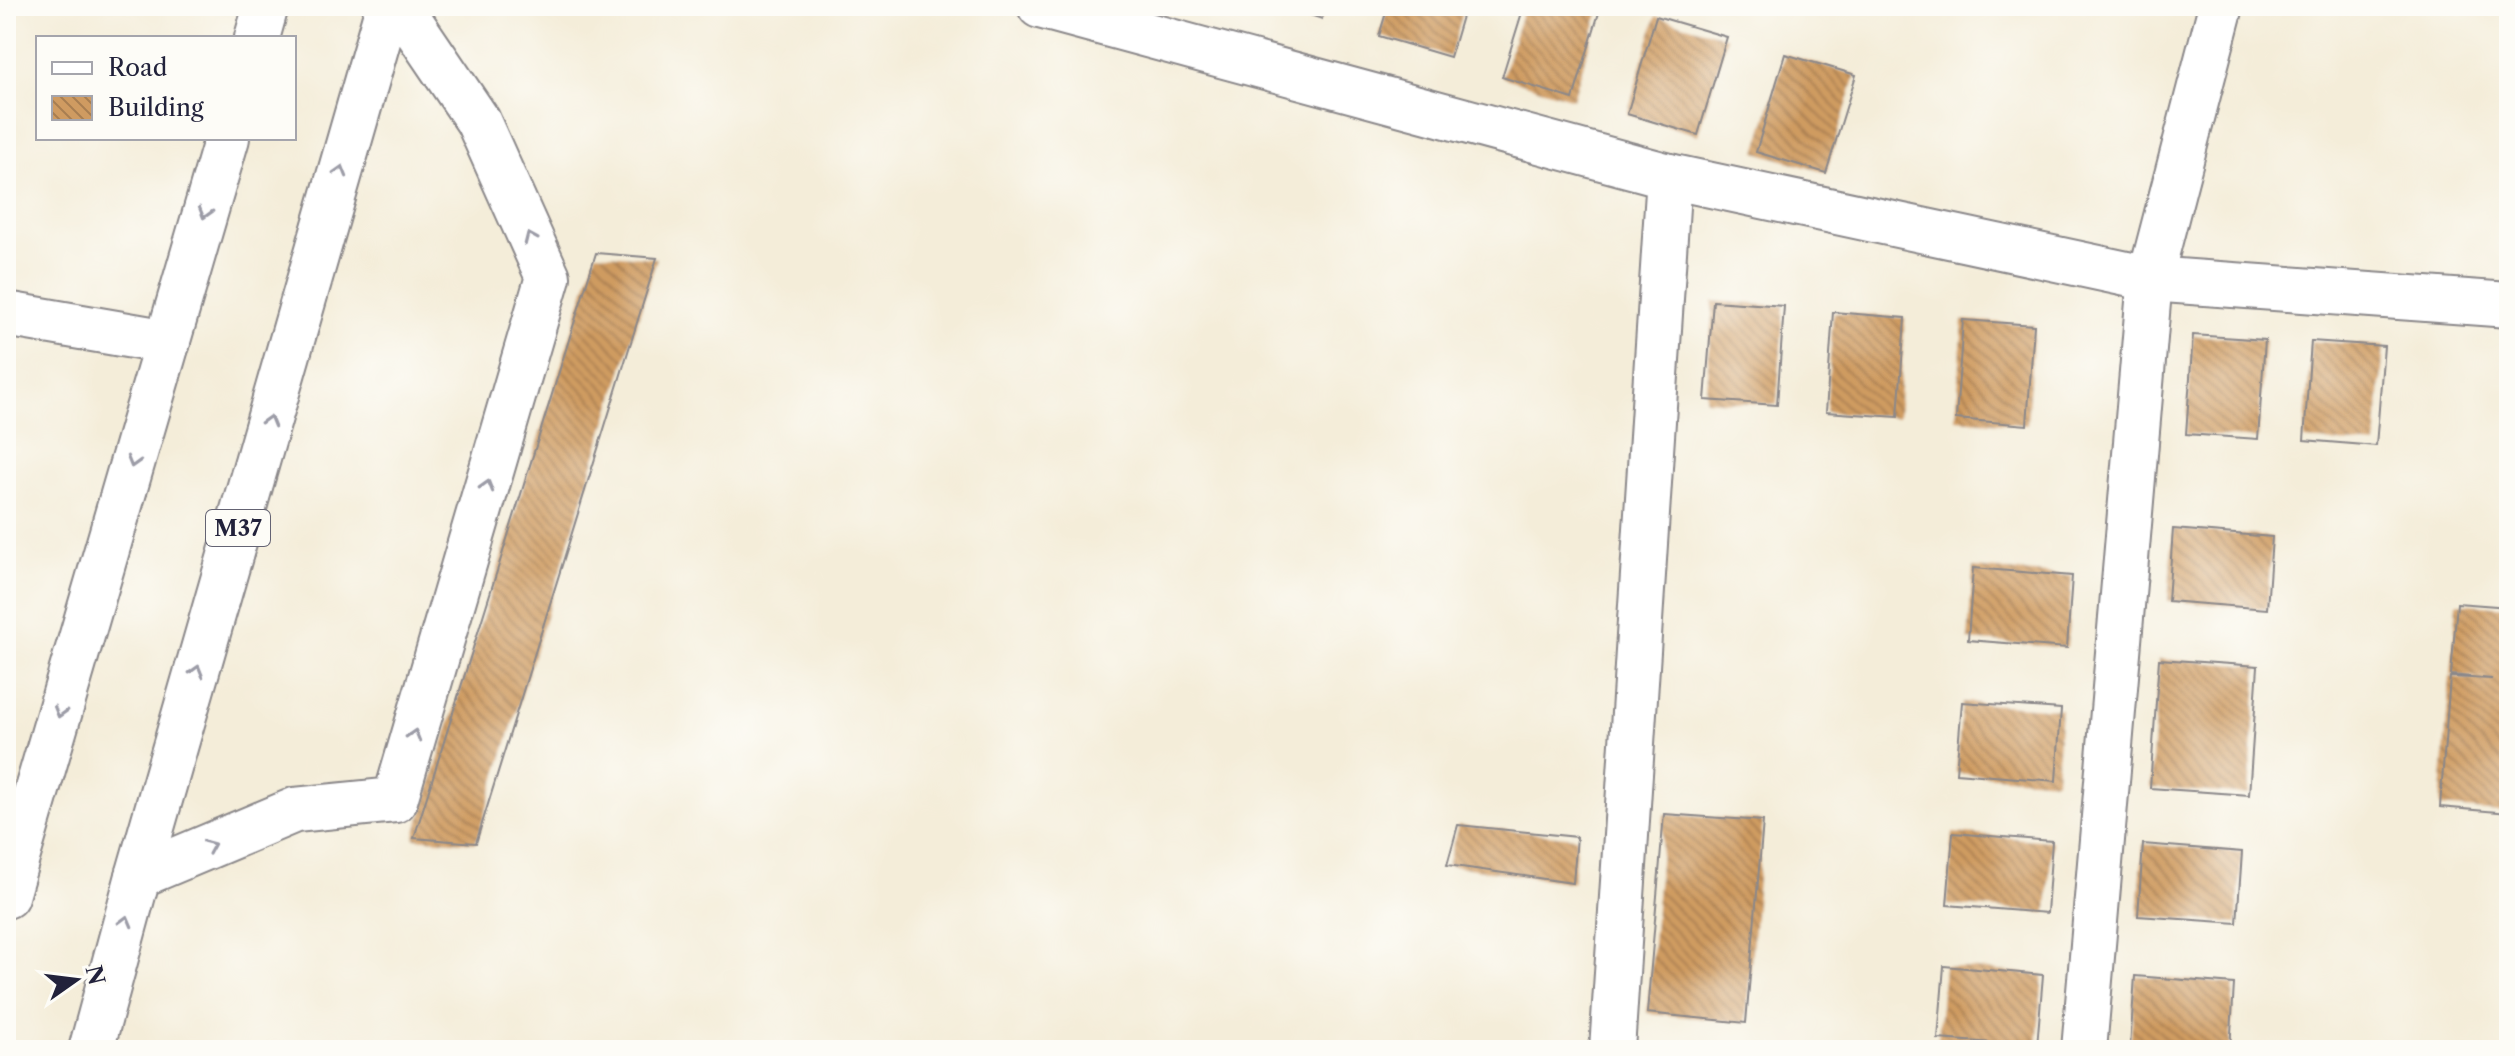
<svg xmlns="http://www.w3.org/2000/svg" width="2515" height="1056" viewBox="0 0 2515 1056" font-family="'Libre Caslon Text',serif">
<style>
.building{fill:url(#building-back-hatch)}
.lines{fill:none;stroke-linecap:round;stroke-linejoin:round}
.minor-casing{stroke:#8b888a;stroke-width:48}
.highway-casing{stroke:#8b888a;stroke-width:48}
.minor{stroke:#fff;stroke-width:44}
.highway{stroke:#fff;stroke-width:44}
.oneway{stroke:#9c9ca7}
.labels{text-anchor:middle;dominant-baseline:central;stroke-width:7;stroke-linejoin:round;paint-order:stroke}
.shield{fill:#fdfcf7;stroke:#646373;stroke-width:2}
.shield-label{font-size:22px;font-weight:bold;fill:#22223b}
</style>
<defs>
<pattern id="building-back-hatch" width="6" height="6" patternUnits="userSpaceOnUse" patternTransform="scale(2)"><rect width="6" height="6" fill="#cf9b61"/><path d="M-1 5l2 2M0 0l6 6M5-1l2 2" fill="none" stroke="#a87e51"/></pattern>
</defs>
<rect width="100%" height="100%" fill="#fdfcf7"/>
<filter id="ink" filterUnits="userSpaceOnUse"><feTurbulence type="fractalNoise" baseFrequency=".0125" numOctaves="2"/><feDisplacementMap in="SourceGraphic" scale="16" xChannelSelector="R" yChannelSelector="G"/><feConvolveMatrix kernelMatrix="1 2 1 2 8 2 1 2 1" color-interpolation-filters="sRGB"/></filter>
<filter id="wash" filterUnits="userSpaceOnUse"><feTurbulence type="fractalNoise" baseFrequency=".006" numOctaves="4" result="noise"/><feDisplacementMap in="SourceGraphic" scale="32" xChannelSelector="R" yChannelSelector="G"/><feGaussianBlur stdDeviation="1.8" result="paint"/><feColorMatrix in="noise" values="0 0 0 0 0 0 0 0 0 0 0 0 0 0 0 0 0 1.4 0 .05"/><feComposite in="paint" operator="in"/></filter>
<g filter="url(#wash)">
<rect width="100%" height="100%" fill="#f4edd9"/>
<g id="blocks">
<g class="building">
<polygon points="1283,6 1326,6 1322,19"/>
<polygon points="1388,6 1465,6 1450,57 1379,36"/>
<polygon points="1524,6 1601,6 1573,99 1502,77"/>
<polygon points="1656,16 1727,37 1698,135 1627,114"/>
<polygon points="1785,54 1856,75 1826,173 1756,152"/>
<polygon points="596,253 657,258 476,843 414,838"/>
<polygon points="1713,301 1784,306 1777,405 1705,400"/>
<polygon points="1833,312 1905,318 1898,417 1826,412"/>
<polygon points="1963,320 2034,325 2027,425 1956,419"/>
<polygon points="2193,335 2265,340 2258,439 2186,434"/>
<polygon points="2311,341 2384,346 2376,446 2304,440"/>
<polygon points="2173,529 2272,537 2267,609 2168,601"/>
<polygon points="1973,568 2072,576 2067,648 1968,640"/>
<polygon points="2457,603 2509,607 2509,813 2440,807 2450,677 2492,679 2451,675"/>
<polygon points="2159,659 2258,666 2249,795 2150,788"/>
<polygon points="1962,702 2061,709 2056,781 1956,773"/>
<polygon points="1664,814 1763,821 1746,1023 1647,1013"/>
<polygon points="1458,825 1577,837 1573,883 1447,865"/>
<polygon points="1953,833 2052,841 2047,913 1947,905"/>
<polygon points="2143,844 2242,852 2237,923 2138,916"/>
<polygon points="1944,966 2043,975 2037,1046 1938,1039"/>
<polygon points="2135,976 2234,984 2230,1050 2130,1048"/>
</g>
</g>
</g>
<g filter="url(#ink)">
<use href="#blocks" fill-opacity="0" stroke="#8b888a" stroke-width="2"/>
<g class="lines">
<g class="minor-casing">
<g id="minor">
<polyline points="1040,6 1669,176 2150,279 2509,305"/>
<polyline points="6,314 168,342"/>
<polyline points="138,876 295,810 395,800 548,277 478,121 400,6"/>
<polyline points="1612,1050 1669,176"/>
<polyline points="2084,1050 2150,279 2221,6"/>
</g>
</g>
<g class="highway-casing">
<g id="highway">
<polyline points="257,38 266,6"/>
<polyline points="6,896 227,138"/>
<polyline points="91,1050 138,876 388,6"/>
</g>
</g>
<use href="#minor" class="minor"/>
<use href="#highway" class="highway"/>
</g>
<defs><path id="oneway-chevron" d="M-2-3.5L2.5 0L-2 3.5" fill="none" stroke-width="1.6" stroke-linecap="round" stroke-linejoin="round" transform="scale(2)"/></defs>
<g class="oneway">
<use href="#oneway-chevron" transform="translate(341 171) rotate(-74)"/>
<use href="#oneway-chevron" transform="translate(205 213) rotate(106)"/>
<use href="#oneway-chevron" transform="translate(530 238) rotate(-114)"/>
<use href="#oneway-chevron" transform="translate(269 421) rotate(-74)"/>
<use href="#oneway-chevron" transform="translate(133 462) rotate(106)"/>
<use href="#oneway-chevron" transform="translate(487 486) rotate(-74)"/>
<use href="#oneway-chevron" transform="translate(197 671) rotate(-74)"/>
<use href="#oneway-chevron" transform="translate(60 712) rotate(106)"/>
<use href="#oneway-chevron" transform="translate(414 735) rotate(-74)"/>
<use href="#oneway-chevron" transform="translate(210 846) rotate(-23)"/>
<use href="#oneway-chevron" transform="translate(126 921) rotate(-75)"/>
</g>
</g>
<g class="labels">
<rect class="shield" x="206" y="510" width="64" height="36" rx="6"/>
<g class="shield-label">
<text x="238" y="528">M37</text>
</g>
</g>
<rect width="2515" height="1056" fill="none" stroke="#fdfcf7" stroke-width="32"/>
<rect x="36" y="36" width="260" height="104" fill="#fdfcf7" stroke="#a5a5ac" stroke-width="2"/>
<rect x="52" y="62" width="40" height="12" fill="#ffffff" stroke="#a5a5ac" stroke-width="2"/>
<text x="108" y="76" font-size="24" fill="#22223b">Road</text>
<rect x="52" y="96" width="40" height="24" fill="url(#building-back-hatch)" stroke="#a5a5ac" stroke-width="2"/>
<text x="108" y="116" font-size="24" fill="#22223b">Building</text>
<g transform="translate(76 980) rotate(76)" stroke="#fdfcf7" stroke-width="6" paint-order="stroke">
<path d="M0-6L14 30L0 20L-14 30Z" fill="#22223b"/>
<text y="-12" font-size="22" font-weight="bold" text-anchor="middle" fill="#22223b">N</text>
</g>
</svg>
